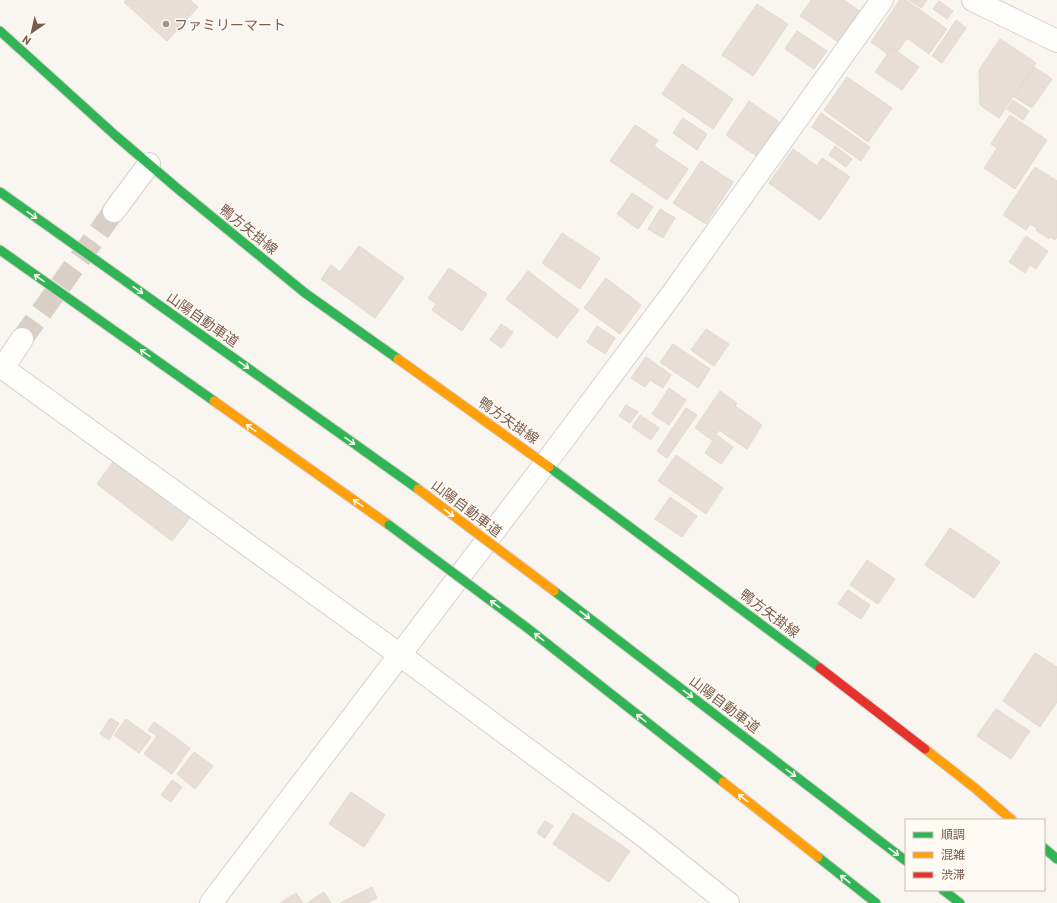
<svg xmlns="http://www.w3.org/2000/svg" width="1057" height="903" viewBox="0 0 1057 903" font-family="Barlow,'Noto Sans JP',sans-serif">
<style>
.building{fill:#e6ded7;stroke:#e2d8d2}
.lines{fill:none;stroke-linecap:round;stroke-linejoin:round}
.street-tunnel{stroke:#d9cfc7;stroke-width:22;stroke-dasharray:22 11;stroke-linecap:butt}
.street-casing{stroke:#d7d1cb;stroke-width:24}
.fast-casing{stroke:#d9d2cb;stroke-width:11}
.slow-casing{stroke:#d9d2cb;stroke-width:11}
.jam-casing{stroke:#d9d2cb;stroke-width:11}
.street{stroke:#fefefd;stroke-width:22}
.fast{stroke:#30b455;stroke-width:9}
.slow{stroke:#ff9f0a;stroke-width:9}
.jam{stroke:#e5322d;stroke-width:9}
.fast-bridge-casing{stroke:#dad1cc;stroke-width:11;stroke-linecap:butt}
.slow-bridge-casing{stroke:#dad1cc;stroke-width:11;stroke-linecap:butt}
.fast-bridge{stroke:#30b455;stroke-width:9}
.slow-bridge{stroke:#ff9f0a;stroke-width:9}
.oneway{stroke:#fffaf3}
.poi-dot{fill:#a69286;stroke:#fffaf3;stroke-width:1.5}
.labels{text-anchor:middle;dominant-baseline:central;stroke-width:3;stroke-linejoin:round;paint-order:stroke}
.poi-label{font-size:14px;fill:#7a5c4d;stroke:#fffaf3;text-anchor:start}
.street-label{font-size:14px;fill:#7a5c4d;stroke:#fffaf3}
</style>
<rect width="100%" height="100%" fill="#f9f5f0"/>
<g class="building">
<polygon points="126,0 190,0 198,7 167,41 124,2"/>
<polygon points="811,0 844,0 861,12 840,43 800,16"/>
<polygon points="900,0 906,0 947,29 929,54 907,38 893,58 871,42"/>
<polygon points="909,0 927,0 921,8"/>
<polygon points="939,1 953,11 947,19 933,9"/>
<polygon points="757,4 788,24 753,76 722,55"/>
<polygon points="956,20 966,28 942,63 932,56"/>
<polygon points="797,31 827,51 814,69 785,49"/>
<polygon points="1000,39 1036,63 999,118 980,105 979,70"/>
<polygon points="892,48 919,67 902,90 875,72"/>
<polygon points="682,64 733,99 713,129 662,94"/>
<polygon points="1034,67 1052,79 1032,108 1014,97"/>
<polygon points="847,77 892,108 868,142 824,110"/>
<polygon points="1013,100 1029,111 1023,120 1007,109"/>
<polygon points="749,101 785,126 762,160 726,135"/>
<polygon points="821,113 870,147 861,161 812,127"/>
<polygon points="1010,115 1047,140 1015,189 984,168 997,148 991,144"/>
<polygon points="683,118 707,134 697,150 673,133"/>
<polygon points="635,125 658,140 654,146 688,169 667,200 610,161"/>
<polygon points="835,146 852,159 846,167 829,155"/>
<polygon points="793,149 817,166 822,158 850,177 820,220 769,183"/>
<polygon points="701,161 733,182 706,224 673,203"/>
<polygon points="1035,167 1057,181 1057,237 1055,240 1050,237 1049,239 1036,230 1037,228 1030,224 1026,230 1003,215"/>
<polygon points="632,193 653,207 638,229 617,214"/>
<polygon points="660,209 675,218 663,238 648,229"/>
<polygon points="562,233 600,258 580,289 542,263"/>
<polygon points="1026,236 1048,251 1036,269 1030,265 1025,273 1009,262"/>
<polygon points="359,246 404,278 375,318 321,279 331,265 340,272"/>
<polygon points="449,268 487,294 462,331 432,310 436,304 428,298"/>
<polygon points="528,271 579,310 557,338 506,299"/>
<polygon points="606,278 641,305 620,334 584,308"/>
<polygon points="501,324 513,332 502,348 490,340"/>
<polygon points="597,326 615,338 605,354 587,342"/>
<polygon points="706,329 729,344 714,366 691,350"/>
<polygon points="673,344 710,369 698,388 660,362"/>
<polygon points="646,357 671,375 663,388 650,380 645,387 631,378"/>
<polygon points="669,388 686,400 669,425 652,414"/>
<polygon points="720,391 737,403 735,406 762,425 747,449 719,430 712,440 695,428"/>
<polygon points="626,405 638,412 630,423 619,416"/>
<polygon points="686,408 697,415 667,458 657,451"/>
<polygon points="640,415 659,428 651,440 632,427"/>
<polygon points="717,435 733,447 721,464 705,453"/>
<polygon points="119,454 195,511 172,541 97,484"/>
<polygon points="676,455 723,488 706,514 658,481"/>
<polygon points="670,497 697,516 682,537 655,519"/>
<polygon points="950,528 1000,562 974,598 925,565"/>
<polygon points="867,560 895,579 878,604 850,585"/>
<polygon points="848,590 870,605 861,619 838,604"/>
<polygon points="1035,653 1057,667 1057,702 1040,727 1003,701"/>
<polygon points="996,709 1030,731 1011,759 977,736"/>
<polygon points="110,718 119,723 109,740 100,734"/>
<polygon points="126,719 151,737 139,753 114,735"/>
<polygon points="154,722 190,748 172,774 144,754 157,736 148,730"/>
<polygon points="194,752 213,766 195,789 177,774"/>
<polygon points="172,780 182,787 171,802 161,795"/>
<polygon points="351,792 385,815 364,847 329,824"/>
<polygon points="573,813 630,851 609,882 553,844"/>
<polygon points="545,821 553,826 545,838 537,833"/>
<polygon points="372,887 377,898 367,903 340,903"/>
<polygon points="324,892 331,903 307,903"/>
<polygon points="296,893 303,903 280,903"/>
</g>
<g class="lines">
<polyline class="street-tunnel" points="22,339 114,211"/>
<g class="street-casing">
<g id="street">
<polyline points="973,0 1057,41"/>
<polyline points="114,211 149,164"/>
<polyline points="0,366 400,655 644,836 728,903"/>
<polyline points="3,368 22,339"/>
<polyline points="211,903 545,464 672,294 882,0"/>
</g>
</g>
<g class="fast-casing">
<g id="fast">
<polyline points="0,31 116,136 178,189 305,293 398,359"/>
<polyline points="0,192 418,489"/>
<polyline points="0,250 214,401"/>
<polyline points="549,467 820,668"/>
<polyline points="554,591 906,861"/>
<polyline points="526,627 723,782"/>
<polyline points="1044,848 1057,859"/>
<polyline points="818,857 876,903"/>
<polyline points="943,890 960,903"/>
</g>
</g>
<g class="slow-casing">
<g id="slow">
<polyline points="398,359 549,467"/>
<polyline points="214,401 389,525"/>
<polyline points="925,749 976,789 1012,820"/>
<polyline points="723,782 818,857"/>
</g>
</g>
<g class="jam-casing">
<polyline id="jam" points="820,668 925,749"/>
</g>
<use href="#street" class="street"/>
<use href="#fast" class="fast"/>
<use href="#slow" class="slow"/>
<use href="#jam" class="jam"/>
<g class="fast-bridge-casing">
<polyline id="fast-bridge" points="389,525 526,627"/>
</g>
<g class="slow-bridge-casing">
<polyline id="slow-bridge" points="418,489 554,591"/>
</g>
<use href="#fast-bridge" class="fast-bridge"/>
<use href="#slow-bridge" class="slow-bridge"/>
</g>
<defs><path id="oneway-shaft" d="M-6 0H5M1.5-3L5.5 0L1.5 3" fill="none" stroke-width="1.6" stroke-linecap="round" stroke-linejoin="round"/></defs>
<g class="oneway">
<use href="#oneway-shaft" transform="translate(32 215) rotate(35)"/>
<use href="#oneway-shaft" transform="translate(39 278) rotate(-145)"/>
<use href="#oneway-shaft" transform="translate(138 290) rotate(35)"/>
<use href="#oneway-shaft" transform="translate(145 353) rotate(-145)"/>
<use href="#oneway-shaft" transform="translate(244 365) rotate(35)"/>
<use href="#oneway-shaft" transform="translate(251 428) rotate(-145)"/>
<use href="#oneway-shaft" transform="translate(350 441) rotate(35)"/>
<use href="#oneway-shaft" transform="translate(358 503) rotate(-145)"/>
<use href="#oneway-shaft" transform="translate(449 513) rotate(37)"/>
<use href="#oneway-shaft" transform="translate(495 604) rotate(-143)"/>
<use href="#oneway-shaft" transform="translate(585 615) rotate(37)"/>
<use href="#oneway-shaft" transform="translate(539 637) rotate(-142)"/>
<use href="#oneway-shaft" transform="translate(688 694) rotate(37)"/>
<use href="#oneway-shaft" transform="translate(641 718) rotate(-142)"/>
<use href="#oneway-shaft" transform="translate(791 773) rotate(37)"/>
<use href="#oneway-shaft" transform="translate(743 798) rotate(-142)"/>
<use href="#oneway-shaft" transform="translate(894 852) rotate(37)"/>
<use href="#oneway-shaft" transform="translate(845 879) rotate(-142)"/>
</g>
<circle class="poi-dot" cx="166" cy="24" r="4"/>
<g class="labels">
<g class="poi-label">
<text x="174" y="24">ファミリーマート</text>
</g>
<g class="street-label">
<text transform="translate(249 229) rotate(39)">鴨方矢掛線</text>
<text transform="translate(203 319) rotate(35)">山陽自動車道</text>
<text transform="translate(509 420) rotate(35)">鴨方矢掛線</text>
<text transform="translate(467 508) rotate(37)">山陽自動車道</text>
<text transform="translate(770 613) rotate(37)">鴨方矢掛線</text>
<text transform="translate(725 704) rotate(37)">山陽自動車道</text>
</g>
</g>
<rect x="905" y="819" width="140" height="72" fill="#fffaf3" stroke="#cabbb1"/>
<rect x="913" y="832" width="20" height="6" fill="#30b455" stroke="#cabbb1"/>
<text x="941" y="839" font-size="12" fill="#7a5c4d">順調</text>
<rect x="913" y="852" width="20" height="6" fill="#ff9f0a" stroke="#cabbb1"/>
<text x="941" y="859" font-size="12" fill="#7a5c4d">混雑</text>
<rect x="913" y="872" width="20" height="6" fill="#e5322d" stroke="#cabbb1"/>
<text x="941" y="879" font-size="12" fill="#7a5c4d">渋滞</text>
<g transform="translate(32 32) rotate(214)" stroke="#fffaf3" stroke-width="3" paint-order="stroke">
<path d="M0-3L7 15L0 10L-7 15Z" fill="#7a5c4d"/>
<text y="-6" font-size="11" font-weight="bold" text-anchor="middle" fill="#7a5c4d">N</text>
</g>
</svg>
